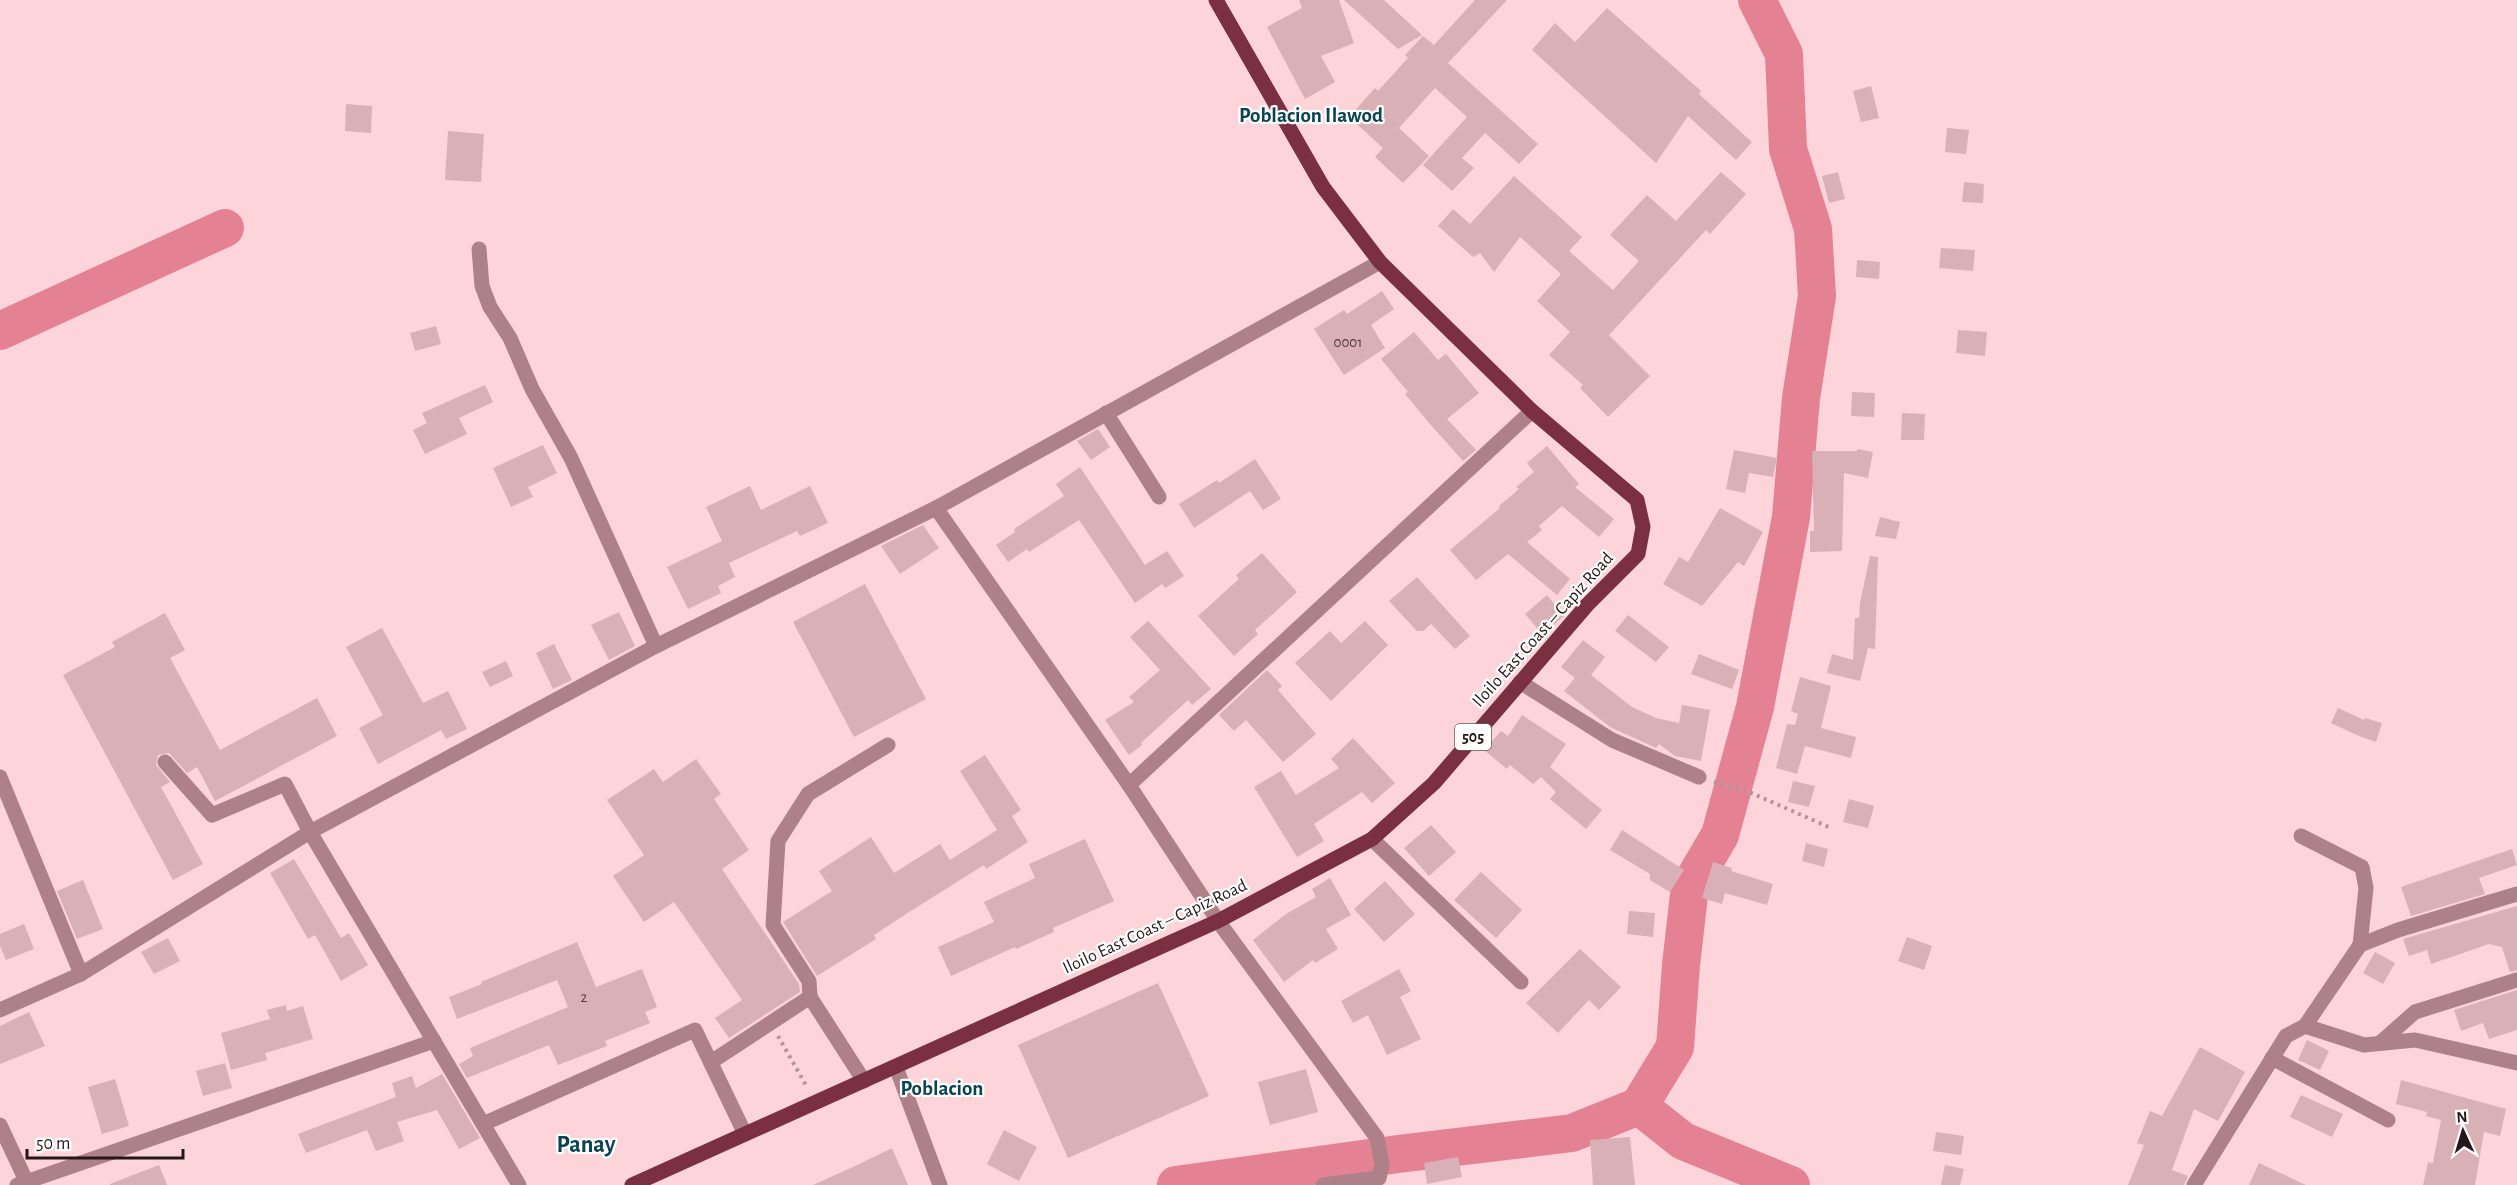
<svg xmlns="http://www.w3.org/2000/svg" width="2517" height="1185" viewBox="0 0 2517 1185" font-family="'Alegreya Sans',sans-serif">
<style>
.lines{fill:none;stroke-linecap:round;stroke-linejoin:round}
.river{stroke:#e48193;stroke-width:38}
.building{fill:#d8b0b6}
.path{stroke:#b39398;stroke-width:4;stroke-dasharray:3 4.5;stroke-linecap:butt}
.minor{stroke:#ad8187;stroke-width:15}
.major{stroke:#7a3041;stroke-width:15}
.labels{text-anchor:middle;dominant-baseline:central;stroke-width:4.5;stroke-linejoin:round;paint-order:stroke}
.number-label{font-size:15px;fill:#523c40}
.shield{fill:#fff;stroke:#665c5e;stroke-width:1.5}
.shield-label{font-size:16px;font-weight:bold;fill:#251619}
.street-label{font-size:18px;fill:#251619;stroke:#fff}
.quarter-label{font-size:21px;font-weight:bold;fill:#0a4452;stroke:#fff}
.district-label{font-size:24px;font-weight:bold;fill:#0a4452;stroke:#fff}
</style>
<rect width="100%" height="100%" fill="#fdd4da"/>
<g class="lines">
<g class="river">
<polyline points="0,331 225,228"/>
<polyline points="1639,1106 1683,1141 1791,1185"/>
<polyline points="1176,1185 1398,1154 1572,1133 1639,1106 1675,1047 1681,965 1690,886 1720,835 1755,707 1791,517 1801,398 1817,296 1813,229 1788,149 1784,54 1757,0"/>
</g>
</g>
<g class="building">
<polygon points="1299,0 1339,0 1354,43 1321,56 1335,82 1305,99 1267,27 1302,8"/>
<polygon points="1344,0 1384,0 1422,35 1398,49"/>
<polygon points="1475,0 1507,0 1448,63 1538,144 1519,164 1485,133 1462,158 1474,168 1452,191 1423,165 1467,117 1435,88 1399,128 1429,156 1403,183 1375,157 1383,148 1349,117 1375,88 1378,91 1408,58 1405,55 1423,36 1434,45"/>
<polygon points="1607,8 1701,91 1699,94 1752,142 1736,160 1688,116 1656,163 1532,50 1555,23 1575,42"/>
<polygon points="1871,86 1879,118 1861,122 1853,91"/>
<polygon points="346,104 372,106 371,133 345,131"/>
<polygon points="1947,128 1969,130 1966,154 1945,152"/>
<polygon points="448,131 484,134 481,182 445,180"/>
<polygon points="1721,172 1746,194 1710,234 1706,230 1609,335 1650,376 1608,417 1580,388 1583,385 1549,355 1570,332 1537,301 1561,274 1520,237 1494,272 1480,253 1473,257 1438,226 1453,209 1470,224 1514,176 1582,237 1569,251 1613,290 1639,261 1610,235 1647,195 1676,221"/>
<polygon points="1838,172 1845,199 1829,203 1822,176"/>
<polygon points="1964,182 1984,184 1983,203 1962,202"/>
<polygon points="1941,248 1975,250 1973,271 1939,268"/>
<polygon points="1857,260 1880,262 1879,279 1856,277"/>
<polygon points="1382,291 1394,309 1371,325 1385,348 1344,375 1314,329 1344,310 1347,314"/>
<polygon points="436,326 441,344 415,351 410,333"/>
<polygon points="1958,330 1987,332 1985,356 1956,353"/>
<polygon points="1414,332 1438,360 1446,354 1479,393 1447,419 1476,450 1463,461 1430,424 1405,394 1408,392 1381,359"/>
<polygon points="485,385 493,402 459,418 467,434 425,454 413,430 427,423 422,413"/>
<polygon points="1852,392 1875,393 1874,417 1851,416"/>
<polygon points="1902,413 1925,414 1924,440 1901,440"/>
<polygon points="1098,429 1110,447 1091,460 1077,441"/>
<polygon points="543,445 557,473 528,487 533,497 511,507 493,468"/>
<polygon points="1547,446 1579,484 1575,487 1614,519 1599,537 1562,506 1539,526 1542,530 1527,542 1570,579 1557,595 1508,554 1476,580 1450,550 1500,508 1499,506 1519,489 1516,487 1534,472 1527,463"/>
<polygon points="1858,449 1873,452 1868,478 1844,473 1842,551 1810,552 1810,531 1814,531 1812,451 1857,451"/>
<polygon points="1734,450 1777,458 1773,477 1749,473 1745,493 1726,489"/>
<polygon points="1255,459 1281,499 1263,510 1250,491 1194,528 1179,504 1217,480 1219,483"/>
<polygon points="1080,467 1145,565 1167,551 1184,576 1165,588 1162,584 1135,603 1079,520 1029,552 1027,549 1008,562 996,545 1015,532 1014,529 1064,496 1056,484"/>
<polygon points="750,486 761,510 810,486 828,523 800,536 797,531 729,563 735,577 718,586 721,593 688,609 667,567 722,541 706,507"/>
<polygon points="1720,508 1763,532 1744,566 1738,562 1702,606 1663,584 1679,557 1688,562"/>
<polygon points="1880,517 1900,522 1896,539 1875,536"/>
<polygon points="923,525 939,548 900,574 881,546"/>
<polygon points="1262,553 1297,592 1255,630 1258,634 1234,656 1198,616 1239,579 1236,575"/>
<polygon points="1870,556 1878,557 1875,649 1868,648 1860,681 1827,673 1832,654 1853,660 1855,618 1859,618 1860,603"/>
<polygon points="1417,577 1470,636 1455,649 1431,624 1423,631 1417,631 1389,601"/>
<polygon points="865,584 926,699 854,737 793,622"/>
<polygon points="1547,595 1564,616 1542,634 1525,614"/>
<polygon points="619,612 635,646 609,660 591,625"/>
<polygon points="165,613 185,650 170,658 220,750 317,698 337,736 215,801 197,767 187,773 169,753 158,755 156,765 170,782 161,787 203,864 173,880 63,675 115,647 112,642"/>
<polygon points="1628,615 1669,647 1656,662 1615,631"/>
<polygon points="1148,621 1211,689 1192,705 1188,700 1141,743 1142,745 1129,755 1105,720 1134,702 1129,697 1160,670 1130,637"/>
<polygon points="1365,621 1388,645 1331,701 1295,663 1330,631 1341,643"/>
<polygon points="382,628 423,703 448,691 467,729 446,739 441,730 378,764 359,728 383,715 346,647"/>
<polygon points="1583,640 1605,657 1591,675 1632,707 1656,718 1679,723 1682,705 1710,710 1701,761 1675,756 1659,744 1656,748 1610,727 1564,691 1575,678 1561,667"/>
<polygon points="554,644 572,680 553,689 536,653"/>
<polygon points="1699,654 1739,670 1732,689 1691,674"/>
<polygon points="506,661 513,676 490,687 482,672"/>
<polygon points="1267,670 1282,686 1278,690 1316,734 1283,762 1246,720 1234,731 1219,715"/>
<polygon points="1800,677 1831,686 1821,728 1856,737 1851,758 1805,746 1797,774 1776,768 1787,724 1795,725 1798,714 1791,711"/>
<polygon points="2338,708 2364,720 2365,718 2382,723 2376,742 2359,736 2331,723"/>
<polygon points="1522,715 1566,744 1550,767 1602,810 1586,829 1550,799 1556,792 1541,777 1533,784 1510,765 1507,769 1484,750 1501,731 1508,736"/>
<polygon points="1353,738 1395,783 1372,803 1362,792 1314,824 1324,841 1297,857 1254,787 1281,771 1296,795 1339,768 1331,759"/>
<polygon points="985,755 1021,810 1012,816 1028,842 986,869 984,865 906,914 874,935 876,939 817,976 783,922 832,891 819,871 871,837 894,873 940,844 950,860 997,830 960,771"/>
<polygon points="696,759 721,794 714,799 749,850 722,869 799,984 800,992 729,1038 715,1018 742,1000 674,902 644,922 613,876 644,855 607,800 654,769 663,782"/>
<polygon points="1793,781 1815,786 1809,807 1788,802"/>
<polygon points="1849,799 1874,806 1868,828 1843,822"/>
<polygon points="1431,825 1456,852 1429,876 1404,848"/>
<polygon points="1622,830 1684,870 1670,892 1650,880 1650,874 1610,850"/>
<polygon points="1085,839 1114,901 1053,928 1054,932 1016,949 1015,947 951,976 938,947 994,922 984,902 1035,878 1029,864"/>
<polygon points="1806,843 1828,849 1824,867 1802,861"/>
<polygon points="2512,849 2517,865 2479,878 2485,894 2411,916 2401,887"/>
<polygon points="294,859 341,938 349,933 368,965 341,981 315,935 308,939 270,873"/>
<polygon points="1713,862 1732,868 1731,871 1773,884 1767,905 1725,893 1722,904 1702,898"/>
<polygon points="1481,872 1522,910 1496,938 1454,900"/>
<polygon points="1330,878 1351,915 1326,929 1338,949 1315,963 1313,960 1284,982 1253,940 1286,914 1316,897 1312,889"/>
<polygon points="83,880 103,929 77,939 57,891"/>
<polygon points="1385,881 1415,914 1384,942 1354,909"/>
<polygon points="2517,906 2517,970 2510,972 2502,947 2489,944 2431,964 2427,950 2409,956 2403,939"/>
<polygon points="1629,911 1655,913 1653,937 1627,934"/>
<polygon points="24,924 34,949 6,960 0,946 0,934"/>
<polygon points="1907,937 1932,946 1924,970 1898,961"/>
<polygon points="168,938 180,961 154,974 141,952"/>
<polygon points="577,942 596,987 642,969 657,1007 645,1012 650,1023 605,1041 607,1046 558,1065 549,1045 467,1078 459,1064 473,1056 470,1048 568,1007 557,980 457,1019 449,997 482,984 481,982"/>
<polygon points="1580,949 1621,987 1599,1010 1589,1000 1558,1033 1526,1003"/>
<polygon points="2375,952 2395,963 2383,984 2363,973"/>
<polygon points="1399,969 1411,991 1400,997 1421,1039 1387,1055 1368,1015 1353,1023 1341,1001"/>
<polygon points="1158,983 1209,1096 1068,1158 1018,1045"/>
<polygon points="2517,990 2517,1030 2489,1039 2483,1023 2461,1031 2454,1010"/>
<polygon points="286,1005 287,1011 303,1006 313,1039 265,1053 267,1060 231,1070 221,1033 270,1019 267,1010"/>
<polygon points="29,1012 45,1046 0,1064 0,1026"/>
<polygon points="2307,1040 2329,1051 2320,1070 2298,1060"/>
<polygon points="2200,1047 2245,1072 2218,1121 2194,1109 2172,1170 2188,1176 2184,1185 2128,1185 2144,1145 2137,1143 2150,1111 2162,1116"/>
<polygon points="225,1063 232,1088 203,1096 196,1071"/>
<polygon points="1306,1069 1318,1112 1270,1125 1258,1082"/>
<polygon points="442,1074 480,1138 459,1149 437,1110 397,1122 404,1141 376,1151 367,1130 306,1153 298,1134 396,1097 392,1083 412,1076 416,1088"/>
<polygon points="115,1079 129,1126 102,1134 88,1087"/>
<polygon points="2401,1080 2506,1109 2500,1136 2484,1132 2475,1185 2423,1185 2428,1162 2433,1163 2441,1120 2426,1116 2427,1112 2396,1104"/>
<polygon points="2301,1095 2343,1114 2332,1137 2290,1117"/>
<polygon points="1004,1130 1037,1147 1019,1181 987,1164"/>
<polygon points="1936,1132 1964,1136 1961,1155 1933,1151"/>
<polygon points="1630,1137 1635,1185 1593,1185 1590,1140"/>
<polygon points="892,1148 908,1185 813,1185 853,1167"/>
<polygon points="1458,1157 1462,1177 1427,1184 1424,1163"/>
<polygon points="2259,1163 2306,1185 2249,1185"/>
<polygon points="159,1165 167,1185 110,1185 110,1184"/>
<polygon points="1945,1165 1964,1169 1960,1185 1941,1185"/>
</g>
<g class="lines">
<g class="path">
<polyline points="1714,782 1749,792 1831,828"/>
<polyline points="778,1036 807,1087"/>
</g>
<g class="minor">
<polyline points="479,249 482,286 490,307 510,338 532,389 571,458 656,646"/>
<polyline points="1106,413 1159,497"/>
<polyline points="936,508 1129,785 1218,921 1377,1138 1382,1165 1379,1178 1323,1185"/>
<polyline points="1520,682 1612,740 1699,777"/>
<polyline points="165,762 212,815 285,784 310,832 519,1185"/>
<polyline points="0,777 81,974"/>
<polyline points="1129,785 1532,411"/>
<polyline points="2301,836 2362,867 2366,888 2360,945"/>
<polyline points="1372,839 1521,982"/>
<polyline points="810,997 809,981 773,925 778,841 808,794 888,745"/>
<polyline points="0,1010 81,974 310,832 656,646 936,508 1380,262"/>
<polyline points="2305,1026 2360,945 2398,930 2517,894"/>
<polyline points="2381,1042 2415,1012 2517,980"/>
<polyline points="2272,1058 2388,1120"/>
<polyline points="711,1062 810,997 864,1081"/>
<polyline points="896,1067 940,1185"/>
<polyline points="483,1124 695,1030 745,1134"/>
<polyline points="0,1125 28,1185"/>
<polyline points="17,1185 434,1041"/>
<polyline points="2194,1185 2286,1036 2305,1026 2364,1045 2415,1040 2517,1063"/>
</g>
<polyline class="major" points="632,1185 1218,921 1372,839 1434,783 1587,605 1638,554 1643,527 1637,500 1532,411 1380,262 1323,187 1216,0"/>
</g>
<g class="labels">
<g class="number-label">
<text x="1348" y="342">0001</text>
<text x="584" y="997">2</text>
</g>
<rect class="shield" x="1455" y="724" width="36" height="26" rx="4.5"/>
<g class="shield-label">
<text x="1473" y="737">505</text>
</g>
<g class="street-label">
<text transform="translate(1543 630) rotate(-48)">Iloilo East Coast – Capiz Road</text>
<text transform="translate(1155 927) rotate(-25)">Iloilo East Coast – Capiz Road</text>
</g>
<g class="quarter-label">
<text x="1311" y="115">Poblacion Ilawod</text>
<text x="942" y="1088">Poblacion</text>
</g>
<g class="district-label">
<text x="586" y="1145">Panay</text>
</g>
</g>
<g transform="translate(2463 1131) rotate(356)" stroke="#ffffff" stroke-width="4.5" paint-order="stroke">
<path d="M0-4.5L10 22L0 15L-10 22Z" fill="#251619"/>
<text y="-9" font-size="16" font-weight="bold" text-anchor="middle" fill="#251619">N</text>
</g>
<path d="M27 1149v9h156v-9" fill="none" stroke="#251619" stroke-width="3"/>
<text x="36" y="1149" font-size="18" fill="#251619" stroke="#ffffff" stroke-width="4.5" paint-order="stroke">50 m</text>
</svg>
